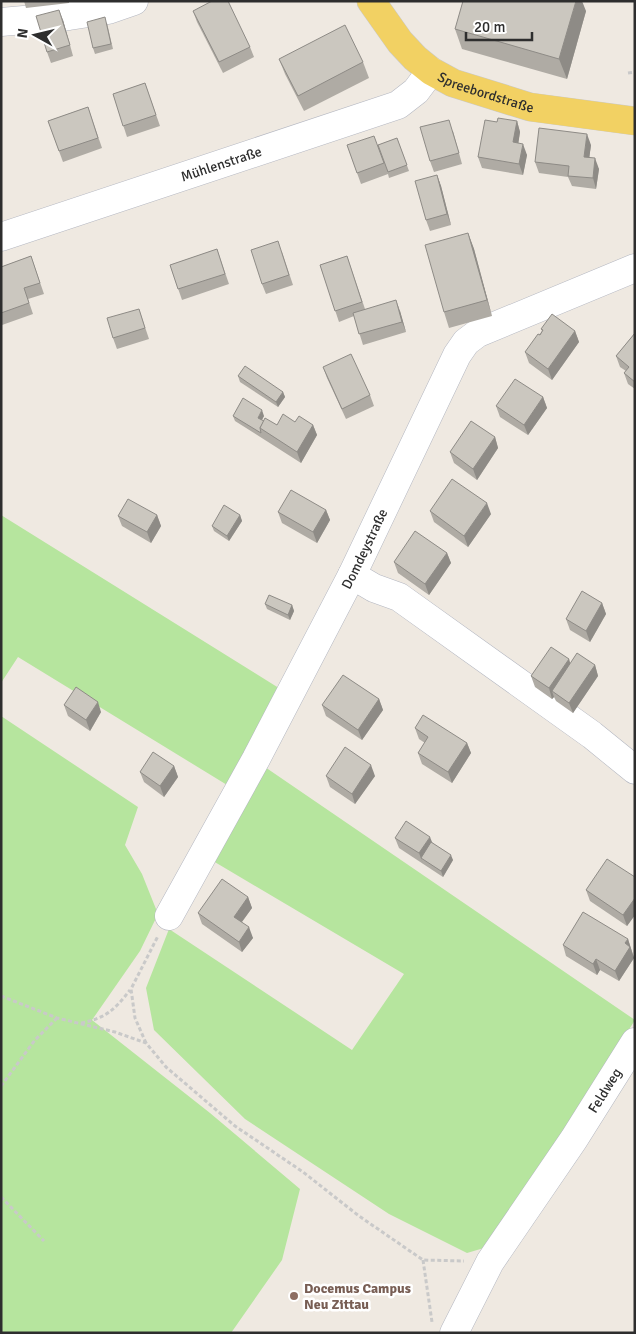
<svg xmlns="http://www.w3.org/2000/svg" width="636" height="1334" viewBox="0 0 636 1334" font-family="Signika,sans-serif">
<style>
.green{fill:#b6e59e}
.lines{fill:none;stroke-linecap:round;stroke-linejoin:round}
.minor-casing{stroke:#b4b7c1;stroke-width:29}
.major-casing{stroke:#c9c9c9;stroke-width:29}
.path{stroke:#c9c9c9;stroke-width:3;stroke-dasharray:4 2.5;stroke-linecap:butt}
.minor{stroke:#fff;stroke-width:28}
.major{stroke:#f2d163;stroke-width:28}
.wall{fill:#afaba4}
.shaded-wall{fill:#8e8b86}
.building{fill:#cbc7bf;stroke:#8e8b86}
.education-dot{fill:#8d6e63;stroke:#fff;stroke-width:2}
.labels{text-anchor:middle;dominant-baseline:central;stroke-width:5;stroke-linejoin:round;paint-order:stroke}
.street-label{font-size:14px;fill:#2e2e2e;stroke:#fff}
.education-label{font-size:14px;font-weight:bold;fill:#785e54;stroke:#fff;text-anchor:start}
</style>
<rect width="100%" height="100%" fill="#efe9e1"/>
<g class="green">
<polygon points="1,515 282,690 232,788 18,657 1,683"/>
<polygon points="1,716 138,807 125,845 142,874 158,914 140,951 92,1020 210,1113 300,1189 282,1260 231,1333 1,1333"/>
<polygon points="262,765 635,1020 494,1245 467,1253 389,1214 245,1119 154,1030 146,988 169,929 352,1050 404,974 208,858"/>
</g>
<g class="lines">
<g class="minor-casing">
<g id="minor">
<polyline points="1,22 69,16 108,10 134,1"/>
<path id="s1" d="M1,237l397,-132 18,-14 15,-20"/>
<polyline points="352,575 374,588 399,597 592,735 635,770"/>
<path id="s2" d="M169,916l87,-157 96,-184 105,-220 9,-13 12,-9 157,-65"/>
<path id="s3" d="M454,1333l36,-71 84,-123 61,-97"/>
</g>
</g>
<g class="major-casing">
<g id="major">
<path id="s4" d="M371,1l29,41 15,16 16,13 22,12 77,24 105,14"/>
</g>
</g>
<g class="path">
<polyline points="628,73 635,72"/>
<polyline points="1,996 57,1018 115,1032 146,1043 166,1067 235,1126 303,1172 359,1216 423,1260 464,1261"/>
<path d="M81,1023c26,-5 34,-14 49,-33"/>
<polyline points="146,1043 135,1018 131,989 158,936"/>
<polyline points="1,1086 35,1040 57,1018"/>
<polyline points="1,1197 44,1241"/>
<polyline points="423,1260 432,1322"/>
</g>
<use href="#minor" class="minor"/>
<use href="#major" class="major"/>
</g>
<g class="wall">
<polygon points="24,1 69,1 69,3 26,8"/>
<polygon points="193,11 250,47 254,57 223,73 197,22"/>
<polygon points="586,11 567,79 462,49 455,29"/>
<polygon points="63,20 73,56 51,63 47,52"/>
<polygon points="107,23 113,49 95,54 93,48"/>
<polygon points="279,59 363,62 369,78 304,111 285,74"/>
<polygon points="145,83 160,126 127,137 113,94"/>
<polygon points="88,107 102,148 63,162 48,121"/>
<polygon points="517,121 520,132 518,143 527,155 523,175 482,168 478,157 497,122"/>
<polygon points="453,131 462,164 434,172 430,161"/>
<polygon points="397,138 409,171 389,178 388,174 361,184 347,145 378,145"/>
<polygon points="591,145 589,158 599,169 596,189 572,186 568,177 539,173 535,162"/>
<polygon points="437,175 441,186 451,225 430,231 426,220"/>
<polygon points="468,233 474,249 492,316 449,328 444,312"/>
<polygon points="217,249 229,284 182,300 170,265"/>
<polygon points="282,252 293,285 266,294 262,284"/>
<polygon points="31,256 44,294 28,299 33,314 2,325 1,267"/>
<polygon points="347,256 365,309 400,311 406,332 363,345 354,316 339,322 320,265"/>
<polygon points="139,309 149,339 117,349 113,338"/>
<polygon points="541,329 575,331 579,342 552,380 529,363 525,352 542,331"/>
<polygon points="635,333 635,389 628,384 624,373 626,371 620,367 616,356"/>
<polygon points="323,367 370,395 374,406 346,419 327,378"/>
<polygon points="238,376 283,392 285,397 278,407 240,382"/>
<polygon points="543,397 547,408 528,435 500,417 496,406"/>
<polygon points="233,416 264,416 262,420 277,425 295,422 313,425 317,435 301,463 235,421"/>
<polygon points="495,437 498,448 477,480 454,463 450,452"/>
<polygon points="326,510 330,520 317,543 282,523 278,512"/>
<polygon points="430,511 491,514 468,547 434,522"/>
<polygon points="157,515 161,526 151,543 122,526 118,516"/>
<polygon points="240,515 242,521 229,541 214,531 212,526"/>
<polygon points="447,553 451,563 429,595 398,573 394,562"/>
<polygon points="602,603 606,614 590,642 570,630 566,619"/>
<polygon points="265,604 292,605 294,611 290,620 267,609"/>
<polygon points="569,659 570,664 595,665 598,676 573,713 556,701 554,697 552,699 535,687 531,676"/>
<polygon points="379,699 383,710 362,740 326,716 322,705"/>
<polygon points="64,705 101,712 90,731 68,716"/>
<polygon points="415,728 467,743 471,753 452,783 422,764 418,753 425,743 419,739"/>
<polygon points="174,766 178,777 164,797 144,782 140,772"/>
<polygon points="326,776 375,776 355,804 330,787"/>
<polygon points="395,838 431,842 453,860 443,877 399,848"/>
<polygon points="635,877 635,915 627,926 590,901 586,890"/>
<polygon points="248,897 252,908 242,922 253,938 242,952 202,924 198,913"/>
<polygon points="628,939 634,958 619,981 600,970 597,975 566,956 563,945"/>
</g>
<g class="shaded-wall">
<polygon points="576,1 582,1 586,11 567,79 559,59"/>
<polygon points="59,10 63,20 73,56 70,45"/>
<polygon points="517,121 520,132 517,153 513,142"/>
<polygon points="587,134 591,145 588,168 584,157"/>
<polygon points="523,144 527,155 523,175 519,164"/>
<polygon points="595,158 599,169 596,189 593,178"/>
<polygon points="437,175 441,186 451,225 447,214"/>
<polygon points="468,233 474,249 492,316 487,300"/>
<polygon points="396,300 400,311 406,332 402,322"/>
<polygon points="575,331 579,342 552,380 548,369"/>
<polygon points="283,392 285,397 278,407 276,402"/>
<polygon points="543,397 547,408 528,435 524,425"/>
<polygon points="262,410 264,416 260,423 258,418"/>
<polygon points="313,425 317,435 301,463 297,452"/>
<polygon points="495,437 498,448 477,480 473,469"/>
<polygon points="487,503 491,514 468,547 464,536"/>
<polygon points="326,510 330,520 317,543 313,532"/>
<polygon points="157,515 161,526 151,543 147,532"/>
<polygon points="240,515 242,521 229,541 227,536"/>
<polygon points="447,553 451,563 429,595 425,584"/>
<polygon points="602,603 606,614 590,642 586,631"/>
<polygon points="292,605 294,611 290,620 288,615"/>
<polygon points="569,659 572,670 552,691 554,697 552,699 549,688"/>
<polygon points="595,665 598,676 573,713 569,703"/>
<polygon points="379,699 383,710 362,740 358,730"/>
<polygon points="98,702 101,712 90,731 86,720"/>
<polygon points="467,743 471,753 452,783 448,772"/>
<polygon points="371,765 375,776 355,804 352,794"/>
<polygon points="174,766 178,777 164,797 160,786"/>
<polygon points="430,837 434,847 421,858 423,864 419,853"/>
<polygon points="451,855 453,860 443,877 441,871"/>
<polygon points="248,897 252,908 238,927 234,917"/>
<polygon points="635,898 635,915 627,926 623,915"/>
<polygon points="249,927 253,938 242,952 239,942"/>
<polygon points="628,939 634,958 619,981 615,971 625,943"/>
<polygon points="596,959 600,970 597,975 593,964"/>
</g>
<g class="building">
<polygon points="212,1 228,1 250,47 219,62 193,11"/>
<polygon points="463,1 576,1 559,59 455,29"/>
<polygon points="59,10 70,45 47,52 36,16"/>
<polygon points="105,17 111,44 93,48 87,22"/>
<polygon points="345,25 363,62 298,96 279,59"/>
<polygon points="145,83 156,115 123,126 113,94"/>
<polygon points="88,107 98,138 59,151 48,121"/>
<polygon points="498,118 517,121 513,142 523,144 519,164 478,157 485,120 497,122"/>
<polygon points="449,120 459,153 430,161 420,127"/>
<polygon points="539,128 587,134 584,157 595,158 593,178 568,176 569,166 535,162"/>
<polygon points="374,136 384,163 357,173 347,145"/>
<polygon points="397,138 407,165 388,172 378,145"/>
<polygon points="437,175 447,214 426,220 415,181"/>
<polygon points="468,233 487,300 444,312 425,245"/>
<polygon points="278,241 289,275 262,284 251,250"/>
<polygon points="217,249 225,274 178,289 170,265"/>
<polygon points="31,256 40,283 24,288 29,303 1,313 1,267"/>
<polygon points="347,256 362,302 335,311 320,265"/>
<polygon points="396,300 402,322 359,334 353,313"/>
<polygon points="139,309 145,328 113,338 107,318"/>
<polygon points="552,314 575,331 548,369 525,352 538,334 540,335 543,330 541,329"/>
<polygon points="635,333 635,382 624,373 629,367 616,356"/>
<polygon points="351,354 370,395 342,409 323,367"/>
<polygon points="245,366 283,392 276,402 238,376"/>
<polygon points="515,379 543,397 524,425 496,406"/>
<polygon points="243,398 262,410 258,418 264,421 260,428 261,433 233,416"/>
<polygon points="283,414 295,422 299,416 313,425 297,452 260,428 265,418 277,425"/>
<polygon points="471,421 495,437 473,469 450,452"/>
<polygon points="452,479 487,503 464,536 430,511"/>
<polygon points="291,490 326,510 313,532 278,512"/>
<polygon points="128,499 157,515 147,532 118,516"/>
<polygon points="224,505 240,515 227,536 212,526"/>
<polygon points="415,531 447,553 425,584 394,562"/>
<polygon points="582,591 602,603 586,631 566,619"/>
<polygon points="269,595 292,605 288,615 265,604"/>
<polygon points="551,647 569,659 549,688 531,676"/>
<polygon points="577,653 595,665 569,703 552,691"/>
<polygon points="343,675 379,699 358,730 322,705"/>
<polygon points="76,687 98,702 86,720 64,705"/>
<polygon points="423,715 467,743 448,772 418,753 428,737 415,728"/>
<polygon points="345,747 371,765 352,794 326,776"/>
<polygon points="153,752 174,766 160,786 140,772"/>
<polygon points="406,821 430,837 419,853 395,838"/>
<polygon points="431,842 451,855 441,871 421,858"/>
<polygon points="607,859 635,877 635,898 623,915 586,890"/>
<polygon points="222,879 248,897 234,917 249,927 239,942 198,913"/>
<polygon points="583,912 628,939 625,943 630,947 615,971 596,959 593,964 563,945"/>
</g>
<circle class="education-dot" cx="294" cy="1296" r="5"/>
<g class="labels">
<g class="street-label">
<text stroke="none"><textPath href="#s4" startOffset="152">Spreebordstraße</textPath></text>
<text stroke="none"><textPath href="#s1" startOffset="232">Mühlenstraße</textPath></text>
<text stroke="none"><textPath href="#s2" startOffset="416">Domdeystraße</textPath></text>
<text stroke="none"><textPath href="#s3" startOffset="286">Feldweg</textPath></text>
</g>
<g class="education-label">
<text x="304" y="1288">Docemus Campus<tspan x="304" dy="16">Neu Zittau</tspan></text>
</g>
</g>
<rect width="636" height="1334" fill="none" stroke="#2e2e2e" stroke-width="5"/>
<g transform="translate(35 35) rotate(278)" stroke="#ffffff" stroke-width="4" paint-order="stroke">
<path d="M0-4L9 19L0 12L-9 19Z" fill="#2e2e2e"/>
<text y="-8" font-size="14" font-weight="bold" text-anchor="middle" fill="#2e2e2e">N</text>
</g>
<path d="M466 32v8h66v-8" fill="none" stroke="#2e2e2e" stroke-width="2.5"/>
<text x="474" y="32" font-size="15" fill="#2e2e2e" stroke="#ffffff" stroke-width="4" paint-order="stroke">20 m</text>
</svg>
